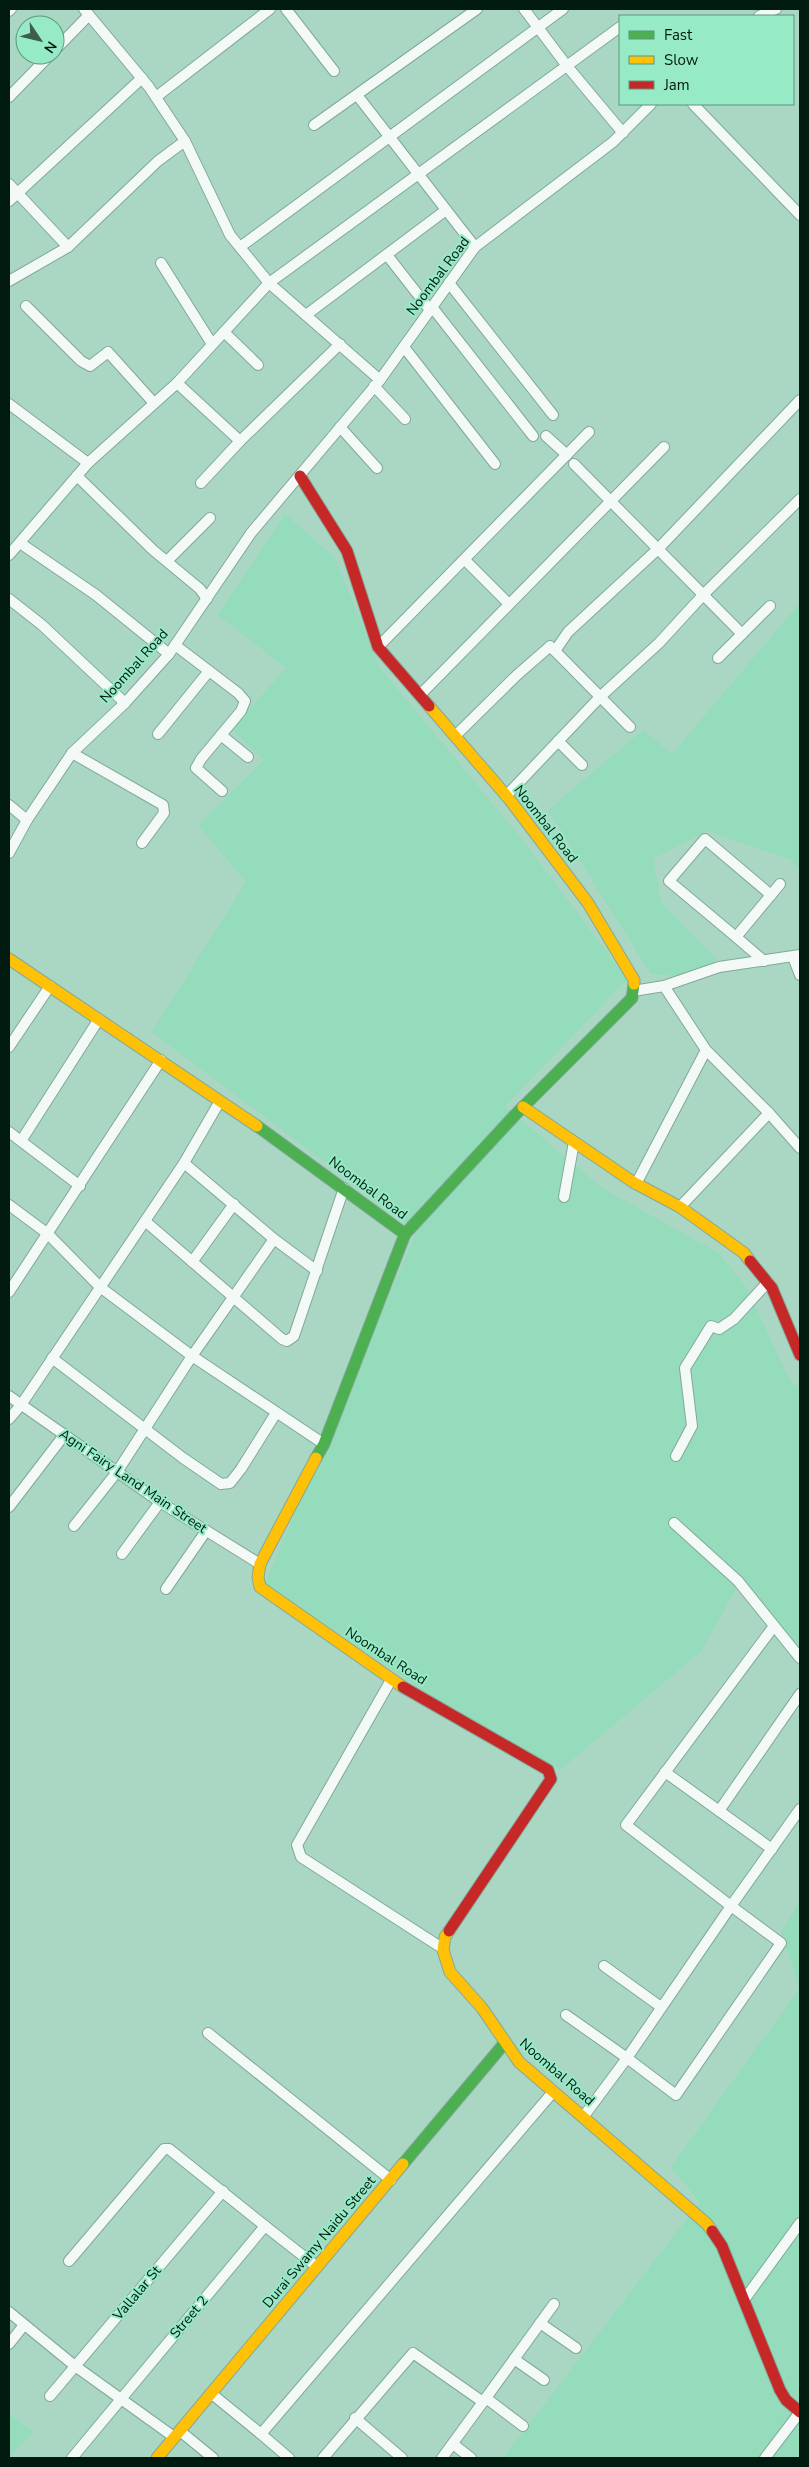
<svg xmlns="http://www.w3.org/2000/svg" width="809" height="2467" viewBox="0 0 809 2467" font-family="'Nunito Sans',sans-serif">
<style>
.built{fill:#94dcbc}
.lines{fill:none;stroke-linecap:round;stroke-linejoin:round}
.street-casing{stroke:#83a898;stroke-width:12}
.fast-casing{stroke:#83a898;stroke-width:13}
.slow-casing{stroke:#83a898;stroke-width:13}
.jam-casing{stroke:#83a898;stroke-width:13}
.street{stroke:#f2f9f6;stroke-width:10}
.fast{stroke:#4caf50;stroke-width:11}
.slow{stroke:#ffc107;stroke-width:11}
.jam{stroke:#c62828;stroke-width:11}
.labels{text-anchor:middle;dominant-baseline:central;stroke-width:4;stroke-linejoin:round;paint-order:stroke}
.street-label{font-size:14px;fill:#021b11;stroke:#96eac5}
</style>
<rect width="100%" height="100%" fill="#a9d7c3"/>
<g class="built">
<polygon points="285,514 335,558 379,667 520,837 627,979 505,1106 602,1188 720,1254 746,1287 790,1381 800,1388 800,1655 737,1587 701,1651 560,1770 449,1708 265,1583 417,1231 152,1032 246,882 198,825 264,760 232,729 286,668 218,615"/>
<polygon points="800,603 800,870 790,859 707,831 653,859 661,902 716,959 706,978 651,974 548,810 643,730 672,754"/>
<polygon points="800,1901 800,2458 503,2458 700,2202 671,2167 800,1988 781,1933"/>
<polygon points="9,2414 33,2432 9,2456"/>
</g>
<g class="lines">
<g class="street-casing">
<g id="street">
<polyline points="84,9 149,87 185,141 230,235 269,283 380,380"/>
<polyline points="286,9 334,71"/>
<polyline points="524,9 567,66 623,133"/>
<polyline points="9,11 11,9"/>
<polyline points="759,16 776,9"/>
<polyline points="55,50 89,15"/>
<polyline points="357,95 475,247"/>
<polyline points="9,97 50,55"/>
<polyline points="156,97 270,9"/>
<polyline points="693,104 800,215"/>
<polyline points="314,125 477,9"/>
<polyline points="9,184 68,247"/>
<polyline points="9,201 142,78"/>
<polyline points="240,247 563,9"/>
<polyline points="387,255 430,310"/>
<polyline points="161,263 212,344"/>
<polyline points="9,281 68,247 158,161 185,141"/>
<polyline points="449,283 553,415"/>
<polyline points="26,306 81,361 90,366 108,352 153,402"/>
<polyline points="432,307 533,436"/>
<polyline points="306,315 446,210"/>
<polyline points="224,332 258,365"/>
<polyline points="404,347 495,464"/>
<polyline points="177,383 240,441"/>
<polyline points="374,386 405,419"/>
<polyline points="9,404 88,463"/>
<polyline points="340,427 377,468"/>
<polyline points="546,436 567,455"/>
<polyline points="574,464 742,634 770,606"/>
<polyline points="77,476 153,550 200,589 207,599"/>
<polyline points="201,483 240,441 340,344"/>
<polyline points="20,543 96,595 169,654"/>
<polyline points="9,555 88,463 177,383 269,283 620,27"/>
<polyline points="465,560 509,604"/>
<polyline points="167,561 210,518"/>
<polyline points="9,599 42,625 125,703"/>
<polyline points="175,645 238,693 245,701 241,711 201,759 196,768 222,791"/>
<polyline points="378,647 589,432"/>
<polyline points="718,658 742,634"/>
<polyline points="420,695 664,447"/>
<polyline points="630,727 555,651 568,632 659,548 800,400"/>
<polyline points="158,734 209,671"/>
<polyline points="221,735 248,757"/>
<polyline points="455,736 517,675 548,648 550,646 555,651"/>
<polyline points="558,741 582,765"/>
<polyline points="72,753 163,805 164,813 142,843"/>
<polyline points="506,796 601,696 659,643 704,594 800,499"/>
<polyline points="9,805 27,820"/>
<polyline points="9,853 27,820 72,753 125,703 169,654 251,533 380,380 475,247 613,142 651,104"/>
<polyline points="771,895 780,884"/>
<polyline points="736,937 669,881 705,839 771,895 736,937 764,961"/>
<polyline points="793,957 800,975"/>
<polyline points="664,986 706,1050 769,1113 800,1148"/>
<polyline points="633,991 664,986 719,967 800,955"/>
<polyline points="9,1047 50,986"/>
<polyline points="9,1132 80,1186"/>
<polyline points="21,1141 99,1019"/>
<polyline points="184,1163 274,1239 317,1271"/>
<polyline points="636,1184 706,1050"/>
<polyline points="564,1197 574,1142"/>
<polyline points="9,1205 48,1234 100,1287 192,1356 324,1444"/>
<polyline points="680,1207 769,1113"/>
<polyline points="145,1221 282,1339 287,1341 294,1336 344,1188"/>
<polyline points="192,1262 234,1204"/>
<polyline points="9,1292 161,1060"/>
<polyline points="52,1358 183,1458 221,1484 230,1483 241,1469 276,1413"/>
<polyline points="9,1396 160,1502 260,1564"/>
<polyline points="9,1419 21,1405 184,1163 220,1101"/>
<polyline points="676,1456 692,1426 685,1368 711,1326 719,1329 734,1319 768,1282"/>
<polyline points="9,1507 65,1434"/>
<polyline points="674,1523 738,1581 800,1658"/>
<polyline points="74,1526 117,1472 192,1356 274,1239"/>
<polyline points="122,1554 160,1502"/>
<polyline points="166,1589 206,1531"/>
<polyline points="391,1680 297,1845 301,1857 442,1948"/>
<polyline points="665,1772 772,1849"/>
<polyline points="719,1811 800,1694"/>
<polyline points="604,1966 661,2007"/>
<polyline points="566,2015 627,2058 731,1906 626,1825 774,1626"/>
<polyline points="208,2033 391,2180"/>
<polyline points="584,2116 627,2058 676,2095 781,1943 731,1906 800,1809"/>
<polyline points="69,2261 164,2149 169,2149 265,2226"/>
<polyline points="744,2300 800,2223"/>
<polyline points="9,2312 75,2366 174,2437"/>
<polyline points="540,2323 576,2348"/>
<polyline points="9,2344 24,2325"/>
<polyline points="514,2359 544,2380"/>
<polyline points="212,2394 261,2434 553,2092"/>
<polyline points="50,2396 223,2191"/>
<polyline points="486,2398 523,2426"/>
<polyline points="483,2402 554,2304"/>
<polyline points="355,2418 402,2458"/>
<polyline points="180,2431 213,2458"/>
<polyline points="261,2434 289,2458"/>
<polyline points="453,2444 471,2458"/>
<polyline points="72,2458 265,2226 316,2266"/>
<polyline points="323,2458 413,2353 483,2402 442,2458"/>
<polyline points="765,2458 800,2412"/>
</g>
</g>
<g class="fast-casing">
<g id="fast">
<polyline points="257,1126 405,1234 324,1444 316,1458"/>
<polyline points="405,1234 515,1115 632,998 634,984"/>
<polyline points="403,2164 503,2045"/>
</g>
</g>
<g class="slow-casing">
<g id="slow">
<polyline points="429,706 510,800 588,903 634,980 634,984"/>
<polyline points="9,959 257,1126"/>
<polyline points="523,1107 633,1182 680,1207 744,1253 750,1261"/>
<polyline points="316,1458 260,1564 258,1577 260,1587 403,1687"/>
<polyline points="449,1931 445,1937 443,1950 450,1972 482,2008 519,2062 707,2224 712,2231"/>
<polyline points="157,2458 403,2164"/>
</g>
</g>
<g class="jam-casing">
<g id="jam">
<polyline points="300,476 347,551 378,647 429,706"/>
<polyline points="750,1261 772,1288 800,1355"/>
<polyline points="403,1687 548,1770 551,1779 449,1931"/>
<polyline points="712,2231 722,2246 780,2390 786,2400 800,2412"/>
</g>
</g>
<use href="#street" class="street"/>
<use href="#fast" class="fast"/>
<use href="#slow" class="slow"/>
<use href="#jam" class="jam"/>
</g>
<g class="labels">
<g class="street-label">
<text transform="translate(438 276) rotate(-53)">Noombal Road</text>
<text transform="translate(134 666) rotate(-48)">Noombal Road</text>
<text transform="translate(546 824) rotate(52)">Noombal Road</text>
<text transform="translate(368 1188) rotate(37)">Noombal Road</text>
<text transform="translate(133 1481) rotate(34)">Agni Fairy Land Main Street</text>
<text transform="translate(386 1656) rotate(33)">Noombal Road</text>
<text transform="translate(557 2072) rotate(41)">Noombal Road</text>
<text transform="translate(319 2242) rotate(-50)">Durai Swamy Naidu Street</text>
<text transform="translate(137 2293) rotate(-50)">Vallalar St</text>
<text transform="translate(189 2317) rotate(-50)">Street 2</text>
</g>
</g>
<rect width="809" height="2467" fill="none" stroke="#021b11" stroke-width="20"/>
<rect x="619" y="15" width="175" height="90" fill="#96eac5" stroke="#5b977d"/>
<rect x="629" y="31" width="25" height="8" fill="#4caf50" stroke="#5b977d"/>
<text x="664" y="40" font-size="15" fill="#021b11">Fast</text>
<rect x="629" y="56" width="25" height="8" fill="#ffc107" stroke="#5b977d"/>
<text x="664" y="65" font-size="15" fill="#021b11">Slow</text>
<rect x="629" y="81" width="25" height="8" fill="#c62828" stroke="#5b977d"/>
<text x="664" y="90" font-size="15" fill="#021b11">Jam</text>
<g transform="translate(40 40) rotate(125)"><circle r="24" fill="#96eac5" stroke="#5b977d"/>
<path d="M0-4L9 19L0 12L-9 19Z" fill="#3c5d4f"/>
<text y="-8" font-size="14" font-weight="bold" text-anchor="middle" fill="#021b11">N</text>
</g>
</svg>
